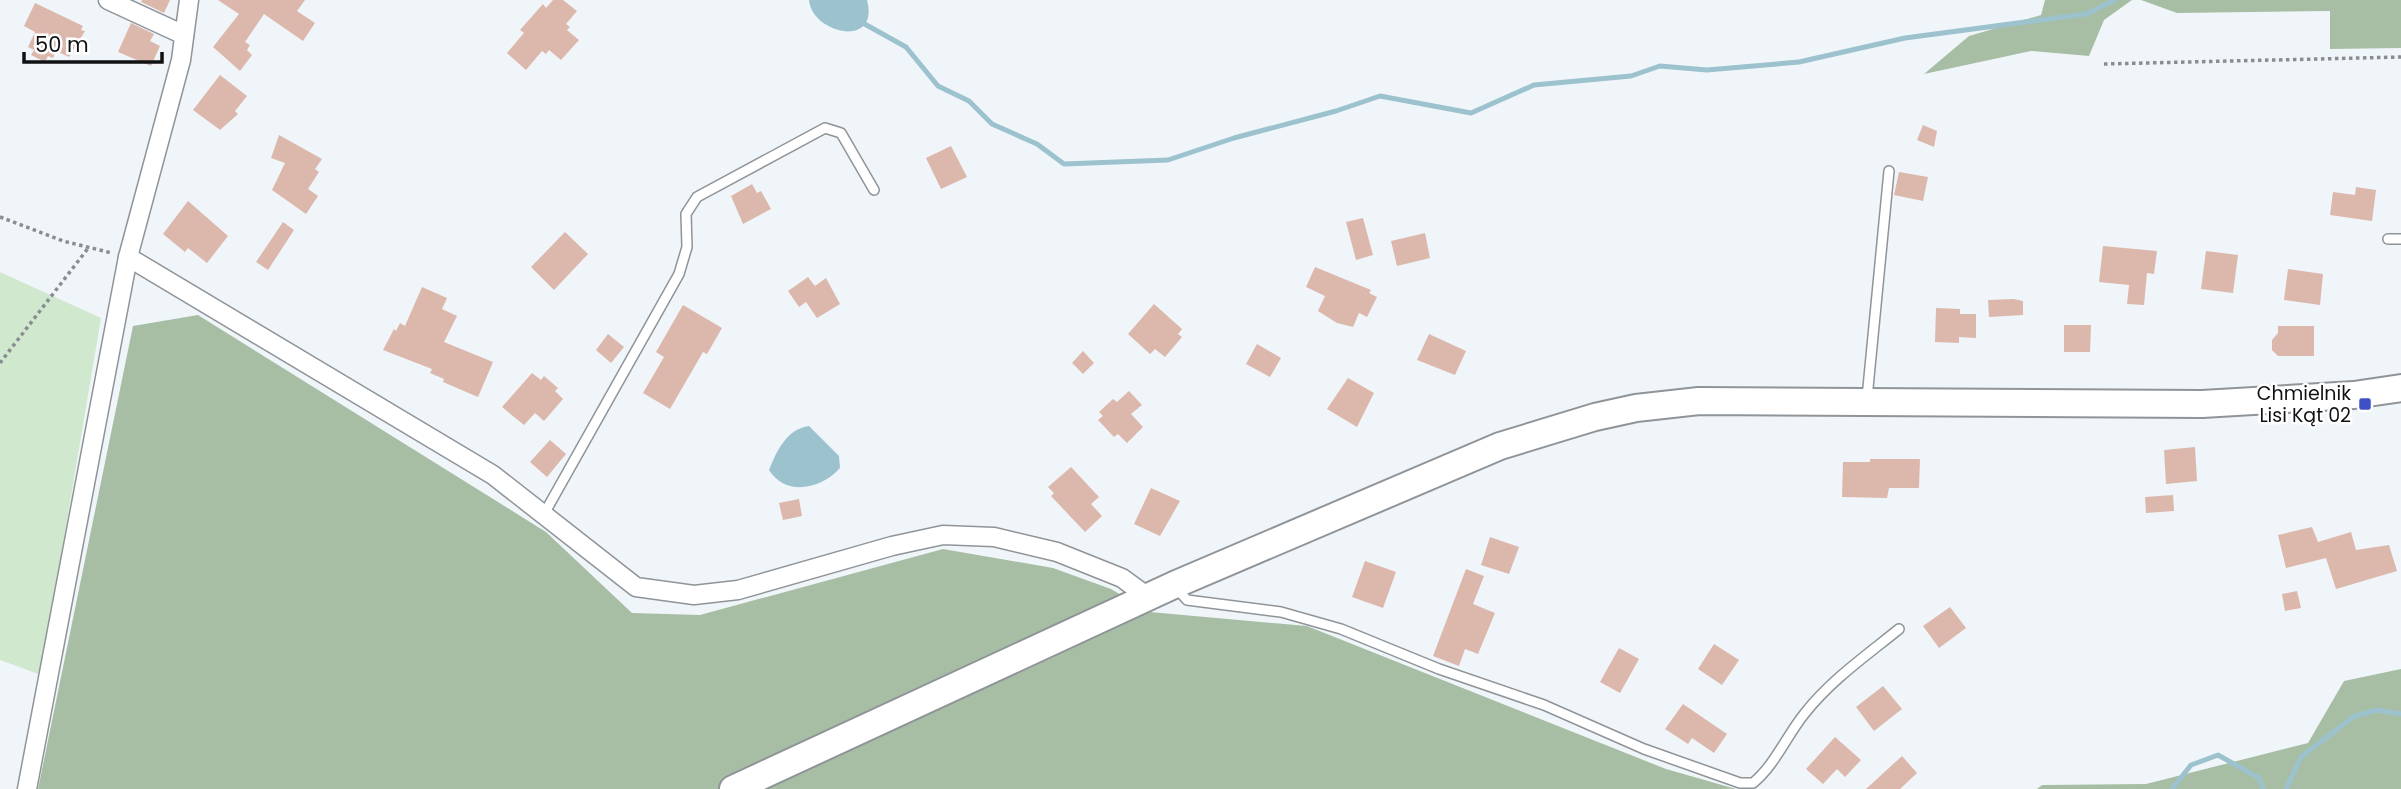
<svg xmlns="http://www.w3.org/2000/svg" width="2401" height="789" viewBox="0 0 2401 789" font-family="Poppins,sans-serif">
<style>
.green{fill:#d0e8ce}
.forest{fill:#a7bea5}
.water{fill:#9cc2ce}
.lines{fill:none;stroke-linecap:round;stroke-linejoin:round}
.stream{stroke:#9cc2ce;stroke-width:5}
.building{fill:#dcb8ac}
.lane-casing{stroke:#8f9498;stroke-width:12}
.street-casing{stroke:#8f9498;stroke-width:21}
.secondary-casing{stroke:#8f9498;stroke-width:30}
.path{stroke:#898c90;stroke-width:3.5;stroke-dasharray:3.5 3.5;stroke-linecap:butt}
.lane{stroke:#fff;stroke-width:9}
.street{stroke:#fff;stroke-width:18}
.secondary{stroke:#fff;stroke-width:26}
.poi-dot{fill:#3e51c4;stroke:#fff;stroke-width:2.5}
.labels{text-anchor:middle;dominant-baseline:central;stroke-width:5;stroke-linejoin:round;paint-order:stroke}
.poi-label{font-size:19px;fill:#101113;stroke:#fff;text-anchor:end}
</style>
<rect width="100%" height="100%" fill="#f0f5fa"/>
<polygon class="green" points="0,272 101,318 41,675 0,660"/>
<g class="forest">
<polygon points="2045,0 2132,0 2104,20 2089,56 2031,51 1924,74 1969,36 2041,15"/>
<polygon points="2141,0 2401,0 2401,48 2330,49 2330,11 2177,13"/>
<polygon points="198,315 546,532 632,613 700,615 943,549 1053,568 1111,589 1150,612 1307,626 1666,769 1736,789 38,789 133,326"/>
<polygon points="2401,669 2401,789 2037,789 2042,785 2146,784 2308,743 2344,681"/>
</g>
<g class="water">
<path d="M809,0h58c13,49 -55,34 -58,0z"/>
<path d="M809,426l30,30 1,12c-19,21 -54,29 -71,2 8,-20 18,-41 40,-44z"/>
</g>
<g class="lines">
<g class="stream">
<polyline points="861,22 906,47 938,86 969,101 992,124 1037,144 1064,164 1168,160 1234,138 1336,111 1380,96 1471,113 1534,85 1631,76 1660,66 1707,70 1799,62 1905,38 2086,14 2115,0"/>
<polyline points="2172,789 2191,765 2218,755 2259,778 2263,789"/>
<polyline points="2286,789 2301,757 2353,717 2377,710 2401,714"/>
</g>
</g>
<g class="building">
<polygon points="142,0 170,0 164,13 141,2"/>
<polygon points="218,0 305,0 297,11 315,23 303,41 264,14 245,42 250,45 247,50 252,55 240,71 213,47 239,14"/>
<polygon points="553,0 563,0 577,11 566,24 570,27 567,30 579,40 561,60 549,50 546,54 542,51 526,70 507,53 524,33 520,30 543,4 546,8"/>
<polygon points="35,3 83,26 81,30 85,31 69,57 56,51 53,58 48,56 45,62 31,55 34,50 28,47 35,32 24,26"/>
<polygon points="131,23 154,34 150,41 160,46 151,66 118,52"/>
<polygon points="220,75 247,96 235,111 238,114 220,130 193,110"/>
<polygon points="1923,125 1937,131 1934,147 1917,140"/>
<polygon points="279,135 322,159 315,169 319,172 308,189 318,196 306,214 272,190 285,163 271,158"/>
<polygon points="951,146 967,177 941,189 926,158"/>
<polygon points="1899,172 1928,177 1923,201 1894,195"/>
<polygon points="752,184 757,193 761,191 771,209 743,224 731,196"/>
<polygon points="2356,187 2376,190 2372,221 2330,215 2333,192 2355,195"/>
<polygon points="188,201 228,236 207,263 188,248 185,252 163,234"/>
<polygon points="1363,218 1373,255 1356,260 1346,222"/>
<polygon points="283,222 294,230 268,270 256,262"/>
<polygon points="565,232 588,254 554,290 531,267"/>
<polygon points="1425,233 1430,258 1397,266 1391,241"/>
<polygon points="2103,246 2157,251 2154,274 2147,273 2144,305 2127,304 2129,285 2099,282"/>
<polygon points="2206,251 2238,255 2233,293 2201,289"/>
<polygon points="1315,267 1371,290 1369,293 1377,297 1367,317 1359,313 1353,327 1337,323 1318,311 1325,296 1306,287"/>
<polygon points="2288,269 2323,274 2320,305 2284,300"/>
<polygon points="808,277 815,286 826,278 840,304 817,318 806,302 799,307 788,291"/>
<polygon points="422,287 447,298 442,309 457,316 444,342 493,362 478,397 443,382 444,379 430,373 432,369 383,350 394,329 396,331 400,323 405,326"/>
<polygon points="2014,299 2023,301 2023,315 1989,317 1988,300"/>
<polygon points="1154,304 1182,329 1178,334 1182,337 1165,357 1155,349 1150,354 1128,334"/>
<polygon points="683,305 722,328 707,354 703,352 670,409 643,393 664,357 656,352"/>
<polygon points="1936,308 1960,309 1960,314 1976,314 1976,338 1959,337 1959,343 1935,342"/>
<polygon points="2064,325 2091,325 2090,352 2064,352"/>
<polygon points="2278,326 2314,326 2314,356 2278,356 2272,350 2272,340 2278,333"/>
<polygon points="608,334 624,347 611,363 596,350"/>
<polygon points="1429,334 1466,351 1455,375 1417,360"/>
<polygon points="1257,344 1281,358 1270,377 1246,364"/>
<polygon points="1083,351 1094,363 1083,374 1072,363"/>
<polygon points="532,373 541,380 544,376 558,388 555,391 563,399 544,421 535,413 524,425 502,407"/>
<polygon points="1348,378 1374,393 1357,427 1327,409"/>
<polygon points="1129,391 1142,405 1131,414 1143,427 1127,443 1118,434 1114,437 1098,420 1103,416 1099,412 1113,399 1117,402"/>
<polygon points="550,440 566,454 547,477 530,462"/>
<polygon points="2195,447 2197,481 2166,484 2164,450"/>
<polygon points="1870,459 1920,459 1919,488 1889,488 1887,498 1842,497 1843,462 1870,462"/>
<polygon points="1071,467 1099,497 1091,504 1102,516 1085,532 1051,496 1054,493 1048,487"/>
<polygon points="1151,488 1180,501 1160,536 1134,524"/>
<polygon points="2173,495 2174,511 2146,513 2145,497"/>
<polygon points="799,499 802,516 783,520 779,503"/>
<polygon points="2312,527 2318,542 2351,532 2356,550 2389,545 2397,571 2336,589 2326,558 2286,568 2278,535"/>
<polygon points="1490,537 1519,547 1509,574 1481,565"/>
<polygon points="1365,561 1396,572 1383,608 1352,597"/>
<polygon points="1466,569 1484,576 1473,604 1495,613 1478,654 1465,649 1459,666 1433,656"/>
<polygon points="2297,591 2301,608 2285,611 2282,594"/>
<polygon points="1950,607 1966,628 1939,648 1923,626"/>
<polygon points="1714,644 1739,660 1722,685 1698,669"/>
<polygon points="1619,648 1639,659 1620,693 1600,682"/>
<polygon points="1883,686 1902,709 1874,731 1856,707"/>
<polygon points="1683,704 1727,734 1714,753 1692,738 1688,744 1665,729"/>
<polygon points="1835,737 1861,760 1845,777 1837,769 1823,784 1806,769"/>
<polygon points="1902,756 1917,773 1900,789 1866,789"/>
</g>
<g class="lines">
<g class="lane-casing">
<g id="lane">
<polyline points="2388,239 2401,239"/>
<polyline points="1867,398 1889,171"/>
<polyline points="544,514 679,274 687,247 686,214 697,197 825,128 841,133 874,190"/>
<path d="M1177,589l10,11 94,12 60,17 98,40 105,36 100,44 96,34h13c22,-18 34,-48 52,-70 26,-33 62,-58 94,-84"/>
</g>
</g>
<g class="street-casing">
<g id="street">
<polyline points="108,0 184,35"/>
<polyline points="128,257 493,475 636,587 694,595 738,590 892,546 943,535 994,537 1057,552 1122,578 1148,597"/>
<polyline points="27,789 128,257 181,60 189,0"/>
</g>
</g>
<g class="secondary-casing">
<polyline id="secondary" points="733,789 1174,585 1500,446 1595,417 1636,408 1699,401 2202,404 2354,395 2401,388"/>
</g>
<g class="path">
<polyline points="2104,64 2401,57"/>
<polyline points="0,217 63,241 112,253"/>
<polyline points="0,363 89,247"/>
</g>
<use href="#lane" class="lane"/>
<use href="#street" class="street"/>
<use href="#secondary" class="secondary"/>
</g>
<rect class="poi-dot" x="2358" y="397" width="14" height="14" rx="3.5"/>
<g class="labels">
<g class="poi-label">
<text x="2351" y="393">Chmielnik<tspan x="2351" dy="22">Lisi Kąt 02</tspan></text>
</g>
</g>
<path d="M24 52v10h138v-10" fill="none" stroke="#101113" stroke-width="3.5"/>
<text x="35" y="52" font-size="21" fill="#101113" stroke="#ffffff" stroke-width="5" paint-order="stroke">50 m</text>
</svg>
